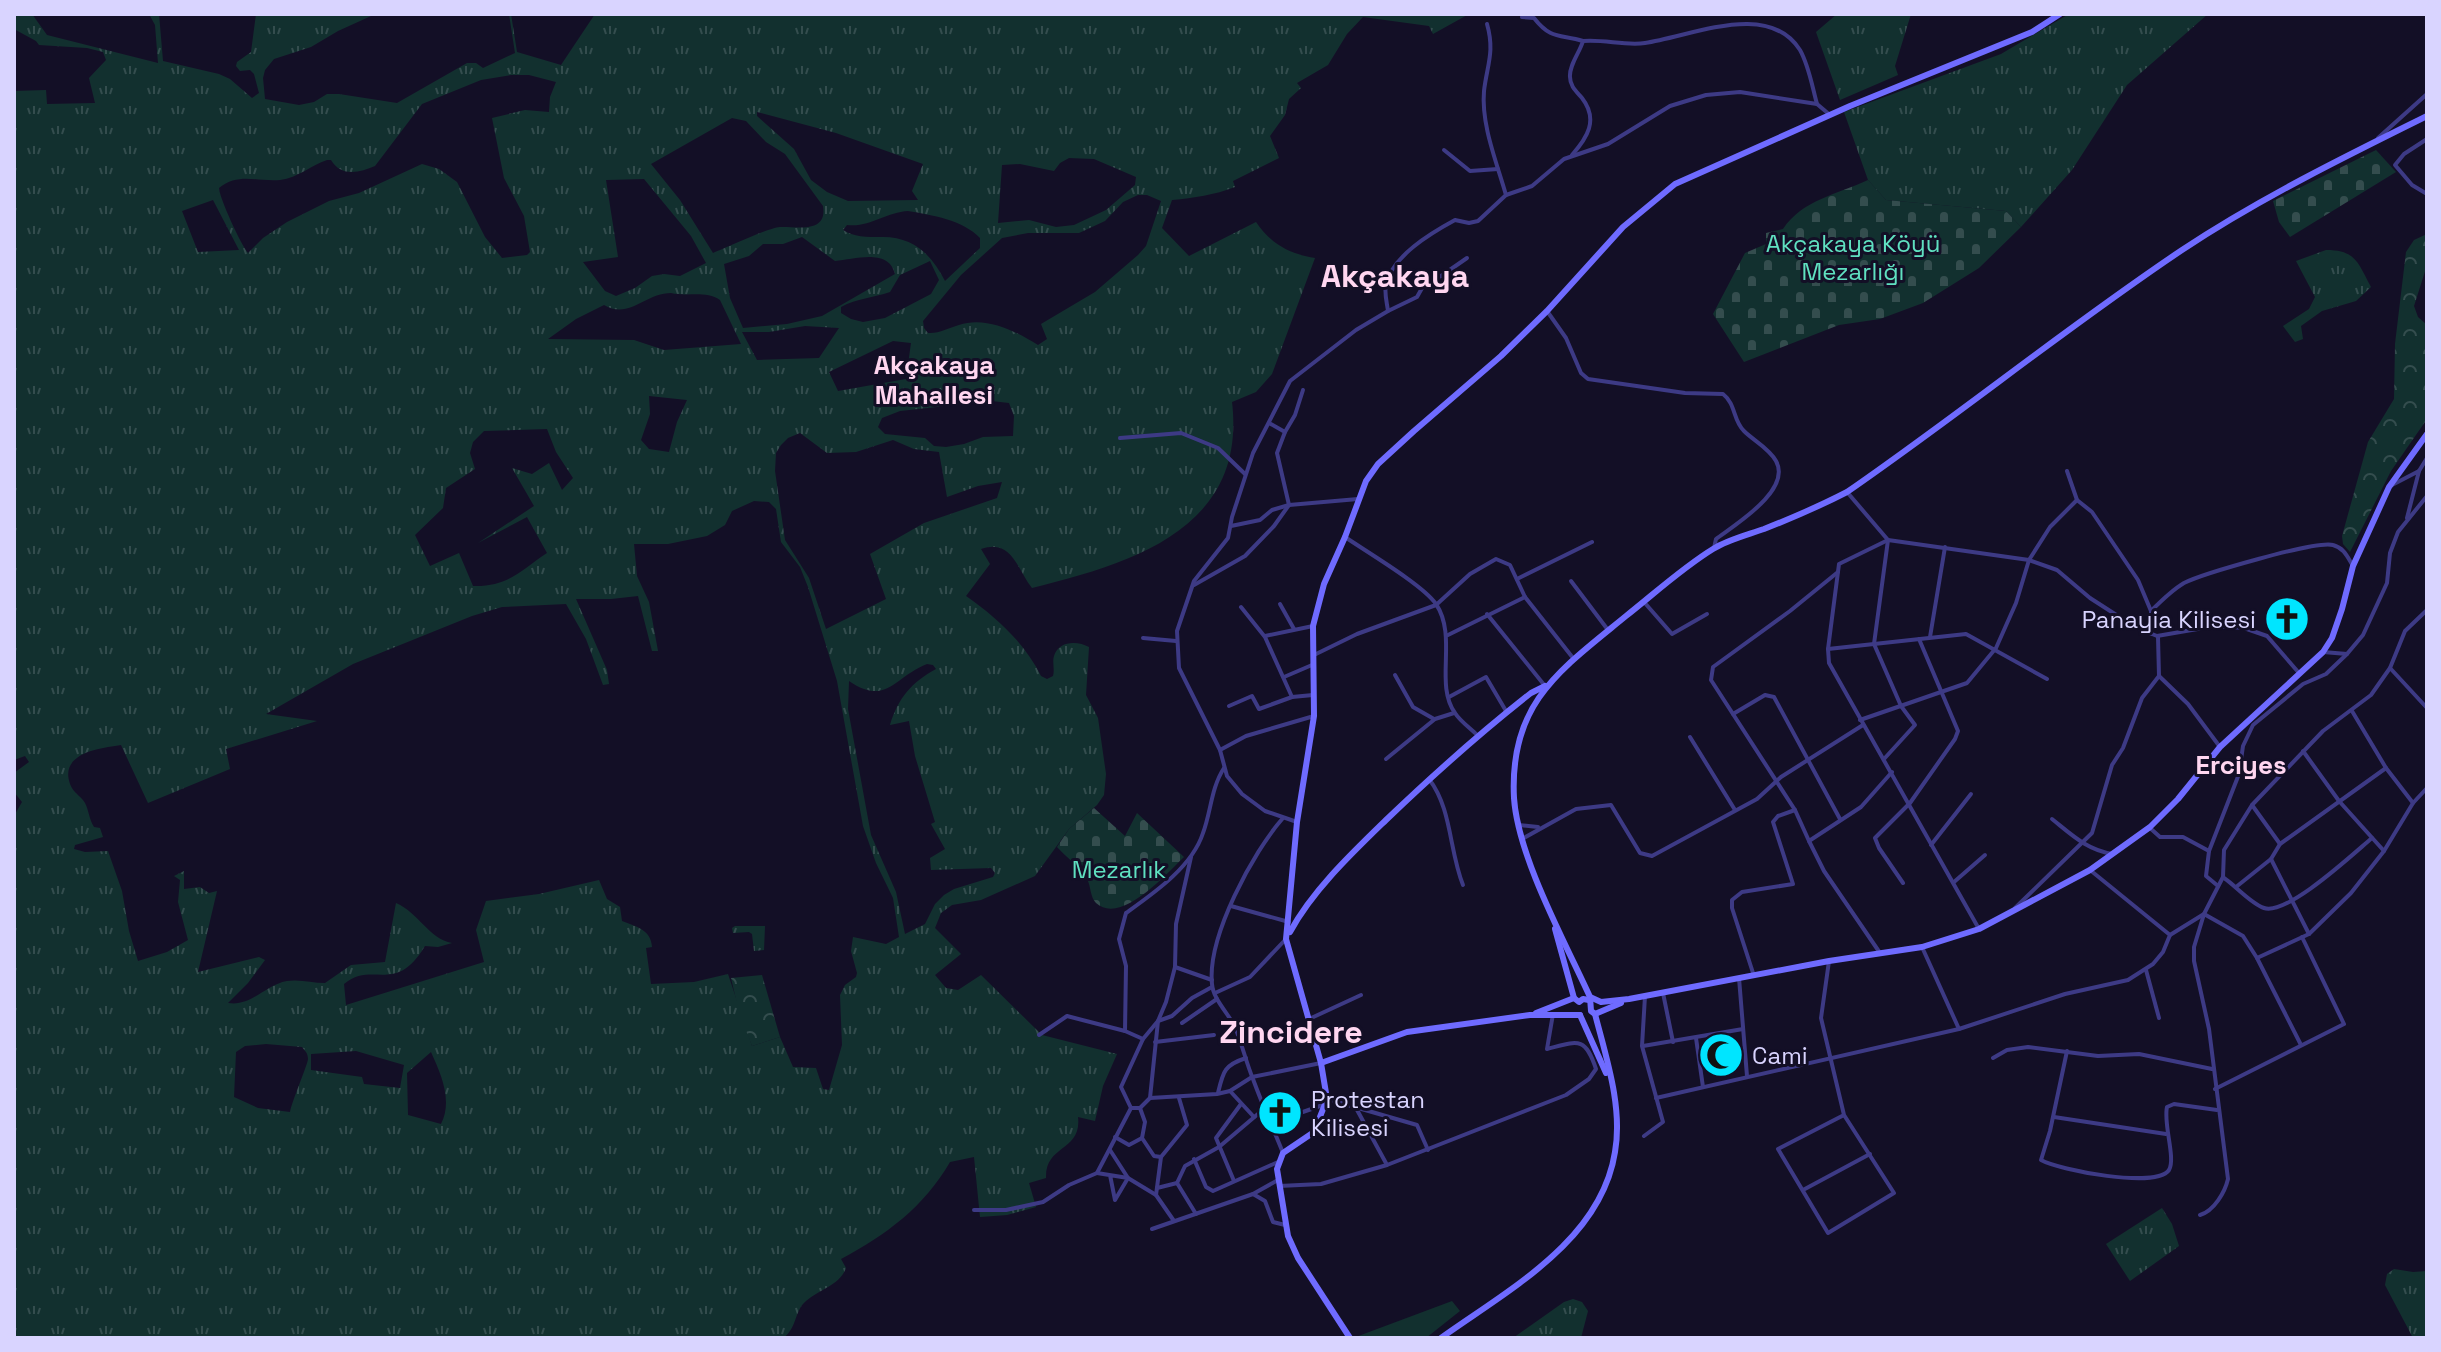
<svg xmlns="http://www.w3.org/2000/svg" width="2441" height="1352" viewBox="0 0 2441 1352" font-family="'Space Grotesk',sans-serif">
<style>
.grass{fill:url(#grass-tufts);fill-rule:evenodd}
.forest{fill:url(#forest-crowns)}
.cemetery{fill:url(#cemetery-stones)}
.green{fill:#12302f}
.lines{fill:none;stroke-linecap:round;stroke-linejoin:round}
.street{stroke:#3d3a85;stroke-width:4}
.secondary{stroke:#6f6bff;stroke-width:6}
.labels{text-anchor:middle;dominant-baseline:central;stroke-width:6;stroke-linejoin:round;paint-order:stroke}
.park-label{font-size:24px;fill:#5fe0c0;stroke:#130f26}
.poi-label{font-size:24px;fill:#d9d4ff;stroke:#130f26;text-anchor:start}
.neighbourhood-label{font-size:26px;font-weight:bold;fill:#ffd6f0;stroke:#130f26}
.district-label{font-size:32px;font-weight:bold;fill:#ffd6f0;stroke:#130f26}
</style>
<defs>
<pattern id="grass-tufts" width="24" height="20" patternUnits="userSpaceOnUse" patternTransform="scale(2)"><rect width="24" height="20" fill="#12302f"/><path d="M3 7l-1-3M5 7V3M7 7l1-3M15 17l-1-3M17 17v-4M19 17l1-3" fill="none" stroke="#344d4e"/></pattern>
<pattern id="forest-crowns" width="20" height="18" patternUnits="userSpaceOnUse" patternTransform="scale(2)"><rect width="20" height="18" fill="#12302f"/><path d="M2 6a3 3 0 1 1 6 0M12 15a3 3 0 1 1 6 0" fill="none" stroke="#344d4e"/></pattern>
<pattern id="cemetery-stones" width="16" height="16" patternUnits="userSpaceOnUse" patternTransform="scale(2)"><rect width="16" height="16" fill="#12302f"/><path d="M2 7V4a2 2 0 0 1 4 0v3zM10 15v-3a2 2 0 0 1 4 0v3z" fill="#344d4e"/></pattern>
</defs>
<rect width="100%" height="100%" fill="#130f26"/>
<g class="grass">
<path d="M14,14h18l15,21 111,28 -3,-38 -6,-11h10l4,47 56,13 11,5 22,19 7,-5 -5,-19 -4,-4 -10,1 -4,-5 1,-4 14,-10 5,-38h115v2l-33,15 -27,16 -37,12 -9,11 -2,8 2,21 34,6 15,-3 13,-8h12l58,9 70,-40h9l7,5 32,-15 -6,-39h2l6,38 44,13 34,-51h874l-36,20 -4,-8 -66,-9 -16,17 -19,31 -31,18 4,5 -12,11 -4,16 -15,21 9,22 -46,23 2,6c-21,8 -41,11 -63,13l-10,28 27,28 67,-34c15,22 33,32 59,36l-43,116 -16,18 -24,10c15,127 -100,161 -200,186 -15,-19 -20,-50 -51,-39l9,15 -24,32c30,21 58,46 75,80l6,3 6,-3c2,-7 -1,-14 1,-20 5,-16 24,-15 35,-9l-3,48 12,23 8,56 -2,21 -7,10 -28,24 -34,47 -54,24 -29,5 -11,8 -6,15 26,26 -26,21 11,13 12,2 23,-15 61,60 75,19 -14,32 -8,35 -17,-4c4,35 -33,27 -32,61l-17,5 7,24 -29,8 -27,2 -6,-60 -24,5c-26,45 -64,73 -109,97l5,9c-6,17 -26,21 -40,33 -12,10 -9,28 -23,37h-769v-522l8,-14 -8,-10v-19l15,-11 -4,-6 -11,4v-669l32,-1 1,14 48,-1 -6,-25 17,-18 -3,-8 -16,-4 -48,-3 -3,-4 -22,-12zM511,75h18l27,7 -6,15 -1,15 -24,-2 -33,8 12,60 20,38 6,36 -3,3 -25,3 -17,-21 -28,-55 -18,-13 -17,-5 -63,29 -30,8 -42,21 -24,16 -15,15c-7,-8 -29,-56 -29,-65 19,-16 39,-6 61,-8 18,-2 31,-15 47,-20h4c10,17 28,13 44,6l47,-62 59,-24zM757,112l79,21 87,31 -11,27 6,9 -70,1 -21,-9 -16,-12 -17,-31 -37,-33zM732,118l14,3 20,21 19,12 38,52c5,29 -30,20 -43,21 -12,1 -52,20 -67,26l-33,-53 -29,-36zM1069,158l25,1 42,18 -1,8 -29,25 -32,15 -18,2 -27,-7 -31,3 4,-58 18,-1 34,7 6,-8zM644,179l47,57 15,27 -26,13 -16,-2 -12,2 -17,12 -19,8 -11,-5 -22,-29 35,-5 -12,-77zM1138,195h9l14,6 -15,45 -8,9 -43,37 -54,32 6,15 -9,6c-23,-14 -52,-29 -79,-20 -11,3 -20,9 -31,8l-4,-5 -1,-7 38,-46 41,-37 26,-5h51l26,-12 18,-19zM213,200l26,50 -41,2 -16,-41zM908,211c24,4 55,9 72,27v10l-35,33c-14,-27 -32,-45 -65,-44 -13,0 -27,0 -37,-7l4,-5c22,3 39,-13 61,-14zM802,237l33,24c20,-2 54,-13 60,13l-73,42 -35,8 -44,4 -13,-30 -6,-34 25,-8 14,-12h20zM930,261l9,19 -8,14 -46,24 -22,4 -12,-3 -10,-6v-6c16,-9 32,-9 49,-15l10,-17zM671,293c17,4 35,-3 49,7l21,44 -77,6 -30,-10 -86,-1 28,-20 28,-14c25,15 41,-12 67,-12zM805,326l34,2 -20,30 -62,2 -15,-28h27zM893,341l18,2 -5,36 -68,12 -9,-19zM649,396l38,4 -10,22 -8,30 -20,-3 -8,-9 9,-26zM992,401l17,2 5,13 -1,20 -30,1 -19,7 -18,3 -12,-1 -9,-8 -40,-4 -7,-7 4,-9 18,-7zM547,429l9,23 17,26 -11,12 -13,-27 -17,11 -20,-6 22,38 -56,37 49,-26 20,36c-27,18 -39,34 -74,33l-14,-33 -29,13 -15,-31 28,-27 3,-20 29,-19 -5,-16 3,-11 11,-11zM800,433l27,20 29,-1 37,-12 21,9 25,3 8,45 31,-11 24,-4 -5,16 -73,25 -54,31 16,45 -60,30 -17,-51 -24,-38 -10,-69 1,-18 5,-8 7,-7zM754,501l15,1 7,7 5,33 19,25 8,20 29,94 26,145 13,37 17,35 6,39 -13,7 -33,-7 -2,14 6,22 -1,4 -11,8 -5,10 2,50 -13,45 -6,-1 -7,-21 -23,-1 -13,-30 -28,9 -24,-72 -34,8 -43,2 -5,-36 6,-1c-1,-18 -16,-20 -30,-26l-2,-14 -13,-8 -8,-19 -60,14 -53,7 -10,29 8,32 -138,43 -2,-21c29,-24 51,12 81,-38l13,1 14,-4c-23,-4 -33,-30 -56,-40l-11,59 -34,3 -26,18c-13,0 -25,-4 -38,-2 -22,4 -36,26 -59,22l20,-20 17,-23 -6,-3 -61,15 19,-81 -8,2 -9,-6 -16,2v-18l-10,5 6,4 -2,22 10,38 -21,12 -29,9 -9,-30 -7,-40 -14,-40 -23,1 -11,-3 1,-4 28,-8 -3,-9 -6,-1c-5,-8 -5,-16 -9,-24 -4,-7 -12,-10 -15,-19 -11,-31 30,-36 51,-39l27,58 82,-34 -4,-20 91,-28 -51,-7 87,-50 119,-48 30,-9 64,-3 20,35 17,46 6,-1 -2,-14 -31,-71h35l27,-3 14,55h6l-9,-49 -12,-26 -3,-32h34l39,-8 18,-11 7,-14zM927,664l6,1 3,4c-24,13 -38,29 -46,56l19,-4 6,35 20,66 -4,2 14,25 -15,9 1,12 60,-2 4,5 -2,4 -39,12 -10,6 -9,9 -10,20 -20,10 -9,-42 -25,-57 -23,-126 1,-28c38,26 46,-5 78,-17zM266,1044l36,3c3,4 6,6 6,12 0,5 -16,42 -18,53l-32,-4 -24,-11 2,-45 9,-6zM356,1051l48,14 -4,23 -36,-4 -2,-7 -51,-7v-16zM431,1052c10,22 22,49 10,72l-33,-9 -1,-42z"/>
<polygon points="1837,14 1911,14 1895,66 1898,75 1840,100 1816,32"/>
<polygon points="2069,14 2208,14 2127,85 2072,170 2021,227 2006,211 1886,200 1868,180 1844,112 2001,54"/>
<path d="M2326,250c30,0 32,13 45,37l-15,14 -34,10 -21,15 2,13 -8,3 -12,-16 26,-17 6,-12 -19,-36z"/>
<polygon points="735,926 765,926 764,950 754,951 752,934 749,932 733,933 732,928"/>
<polygon points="2162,1208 2172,1224 2179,1246 2130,1281 2106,1244"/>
<polygon points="2394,1269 2413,1272 2427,1271 2427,1338 2413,1338 2385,1285 2387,1274"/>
<polygon points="1573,1299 1582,1302 1588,1311 1581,1338 1513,1338 1564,1302"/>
</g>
<g class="forest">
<polygon points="2427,234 2427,265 2414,306 2418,317 2427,325 2427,419 2391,471 2350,552 2343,544 2342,536 2368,442 2394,399 2395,344 2406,252 2414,240"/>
<polygon points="762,975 780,1037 752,1046 739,1012 731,978"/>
</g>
<g class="cemetery">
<polygon points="2376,150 2396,172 2290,237 2279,222 2273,201"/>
<path d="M1868,180l18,20 120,11 15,16 -42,41 -56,35 -43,16 -41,6 -95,37 -31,-48 32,-61 21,-9v-11l17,-4c19,-29 55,-35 85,-49z"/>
<path d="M1094,808l31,28 12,-23 47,44c-17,16 -63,69 -88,46 -6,-6 -5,-17 -9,-24 -6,-11 -21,-22 -30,-32l12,-18z"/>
</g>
<polygon class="green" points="1452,1301 1460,1311 1426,1338 1353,1338"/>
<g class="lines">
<g class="street">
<path d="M1522,17l12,1c17,22 26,16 49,23 -3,11 -14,24 -13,36 0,9 6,14 12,21 17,22 5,40 -10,57"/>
<path d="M1487,24c8,28 0,41 -3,67 -3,34 13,72 22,104"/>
<path d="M1583,41c21,-2 42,5 62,2 48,-7 123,-43 155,7 9,16 12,36 17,54"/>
<polyline points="2378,138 2427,94"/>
<polyline points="2427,139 2404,154 2395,165 2412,185 2427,194"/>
<polyline points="1444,150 1470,171 1498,169"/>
<polyline points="1388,311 1417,297 1426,281 1441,276 1467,258"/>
<path d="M1547,311l19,27 15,35 7,6 97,14 38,1c13,10 10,27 21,37 10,10 25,17 32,30 16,29 -40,63 -60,78l-2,9"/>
<polyline points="1285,432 1295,415 1303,390"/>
<polyline points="1120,438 1181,433 1218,448 1245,474"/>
<polyline points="2067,471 2077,500 2092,512 2138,580 2151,611 2151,634"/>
<polyline points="2419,471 2427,458"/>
<polyline points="2392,485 2419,471 2407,518"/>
<polyline points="1847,492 1888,540 2029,560 2057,570 2090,598 2135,627 2157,636 2215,626 2244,628 2267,636 2299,673"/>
<polyline points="1231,526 1260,520 1272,510 1289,505 1358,499"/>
<path d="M1345,537c22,15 78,48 91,67 22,33 -2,80 19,109 5,8 15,15 22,22"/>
<polyline points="1888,540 1839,564 1828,649 1829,663 1979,929"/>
<polyline points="1838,572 1790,611 1713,667 1711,680 1795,810 1809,841 1861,807 1892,772"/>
<polyline points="1517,579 1592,542"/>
<polyline points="1571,581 1608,630"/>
<polyline points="1194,585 1245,556 1274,526 1289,505 1277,453 1285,432 1269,423"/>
<polyline points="1644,602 1672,634 1707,614"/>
<polyline points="1280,604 1294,629"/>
<polyline points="1241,607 1265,637 1292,697"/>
<path d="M2151,611c10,-10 21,-21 33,-28 18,-9 133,-43 149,-38 11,3 14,11 20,21"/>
<polyline points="1487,614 1545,686"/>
<polyline points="1448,635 1525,597"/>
<polyline points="1265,636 1313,626"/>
<polyline points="1930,637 1945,547"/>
<polyline points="1143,638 1176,641"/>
<polyline points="1828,649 1966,634 2047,679"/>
<polyline points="2323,652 2347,654 2363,635 2387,583 2390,553 2398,532 2427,496"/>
<polyline points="1314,655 1357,634 1436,605 1470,574 1496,559 1510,565 1525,597 1573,658"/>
<polyline points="2390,668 2427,708"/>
<polyline points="1395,675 1413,707 1434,719"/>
<polyline points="2159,676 2188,704 2220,747"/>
<polyline points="1284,677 1312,665"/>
<polyline points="1449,697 1486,677 1506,711"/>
<polyline points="1229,706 1252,696 1259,709 1292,697 1313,695"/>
<polyline points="2352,711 2386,768 2413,803"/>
<polyline points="1733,714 1765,695 1774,697 1840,819"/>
<polyline points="1860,720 1967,683 1996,648 2016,603 2029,560 2050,527 2077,500"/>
<polyline points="1690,737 1735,810"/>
<polyline points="1220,750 1246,736 1314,716"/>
<polyline points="2303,751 2339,801 2384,851"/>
<polyline points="1386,759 1435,719 1454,713"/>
<polyline points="1884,759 1915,725 1901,706 1874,644 1888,540"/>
<path d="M1429,779c23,30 20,71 34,106"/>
<polyline points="2252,805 2280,844"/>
<path d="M2052,819c20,16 35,31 61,35"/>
<path d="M1297,822l-32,-11 -23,-17 -15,-18 -7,-26 -41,-82 -2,-37 17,-50 34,-43 4,-21 21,-64 37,-72 66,-51 32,-19c-1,-8 -4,-18 -2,-26 6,-29 45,-52 69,-65l14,3 9,-2 28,-26 26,-9 32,-27 44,-15 62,-38 36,-11 34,-3 77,12 13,11"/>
<polyline points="1519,825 1538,827"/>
<polyline points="2150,828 2160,837 2183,837 2209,851"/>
<polyline points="1522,839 1576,809 1611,805 1640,853 1652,856 1757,799 1781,777 1863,725"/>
<polyline points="1809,841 1824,871 1880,953"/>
<polyline points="1931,845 1971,794"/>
<polyline points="2271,859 2309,934"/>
<path d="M2224,878c12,8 26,25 40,30 23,8 90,-55 108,-70"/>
<polyline points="1954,882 1985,855"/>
<polyline points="1903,883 1879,848 1875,838 1910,803 1955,739 1958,731 1919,639"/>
<polyline points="2218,886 2206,876 2209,851 2239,774 2243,746 2253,725 2303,684 2326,674 2347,654"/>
<polyline points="2236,887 2271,859 2280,844 2386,768"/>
<polyline points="1231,906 1289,922"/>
<polyline points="2015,908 2092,833 2112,765 2123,748 2142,698 2159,676 2158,637"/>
<polyline points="2170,935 2204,914 2223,877 2224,850 2252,805 2323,731 2371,695 2390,668 2405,631 2427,610"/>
<polyline points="1922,947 1959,1029"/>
<polyline points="2257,958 2301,1045"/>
<polyline points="1829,961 1821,1018 1844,1115 1894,1193 1828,1233 1778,1149 1844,1115"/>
<polyline points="1175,967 1212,980"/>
<polyline points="2146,970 2159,1018"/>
<polyline points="1754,976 1732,908 1732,900 1742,892 1793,884 1773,822 1778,816 1795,810"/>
<polyline points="1739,978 1747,1076"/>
<polyline points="1215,993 1250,977 1285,940"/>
<polyline points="1663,993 1673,1042"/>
<polyline points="1309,1019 1361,995"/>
<polyline points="1182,1023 1217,999"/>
<path d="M1125,1031l1,-65 -7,-27 7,-26c28,-20 66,-46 77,-80 8,-21 8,-45 21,-65"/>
<polyline points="1039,1035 1067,1016 1125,1031 1143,1039 1158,1021 1172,1016 1192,998 1212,987"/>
<polyline points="1696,1038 1703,1087"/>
<polyline points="1155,1042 1214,1035"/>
<polyline points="1643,1046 1743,1029"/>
<path d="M2067,1051l-17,80 -9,29c18,10 115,29 128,10 7,-12 -6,-46 -2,-63l7,-3 43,6"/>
<polyline points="1993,1058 2007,1050 2028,1047 2098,1056 2139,1054 2212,1069"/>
<polyline points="2215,1089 2344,1024 2302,937"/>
<polyline points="1230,1091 1254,1117"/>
<path d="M1218,1093c5,-21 6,-28 28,-35"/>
<polyline points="1150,1098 1217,1094 1230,1091 1252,1077 1321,1063"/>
<polyline points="1656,1098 1959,1029 2065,994 2128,980 2153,964 2163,952 2170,935 2090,870"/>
<polyline points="1327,1099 1417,1125 1428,1150"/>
<polyline points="1131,1108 1121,1087 1143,1039"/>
<polyline points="1140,1108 1145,1122 1142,1138 1154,1156 1161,1157"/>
<polyline points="1356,1108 1387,1165"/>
<polyline points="2054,1117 2166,1134"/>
<polyline points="1271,1123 1323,1105"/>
<polyline points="1644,1136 1663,1122 1642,1046 1645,996"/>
<polyline points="1115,1137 1129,1145 1142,1138"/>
<polyline points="1110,1150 1128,1178 1156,1195 1174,1221"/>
<path d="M1283,1153c-10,-25 -21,-49 -30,-74 -7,-17 -11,-35 -18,-52 -7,-14 -22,-28 -23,-43 -5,-47 41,-132 71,-166"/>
<polyline points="1194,1159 1206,1187 1213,1191 1278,1162"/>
<polyline points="1097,1173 1128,1178 1115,1200 1110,1175"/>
<polyline points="1234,1181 1216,1138 1241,1104"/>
<polyline points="1177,1183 1196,1214"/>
<path d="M1279,1186l42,-2 66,-19 179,-70 23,-16 7,-10c-11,-33 -18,-28 -49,-20l6,-35"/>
<polyline points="1157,1188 1177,1183 1185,1166 1219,1147 1265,1108"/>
<polyline points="1803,1190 1870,1154"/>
<polyline points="1253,1194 1265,1201 1273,1222 1285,1225"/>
<polyline points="1156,1195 1161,1157 1187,1125 1179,1098"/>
<polyline points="974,1210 1006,1210 1043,1202 1069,1185 1097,1173 1131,1108 1140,1108 1150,1098 1158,1021 1166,1002 1175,967 1176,924 1191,857"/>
<path d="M2200,1215c14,-4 25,-23 28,-36l-19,-150 -15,-68v-14l10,-33 39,22 14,22 52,-24 42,-41 33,-42 29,-48 14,-15"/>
<polyline points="1152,1229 1253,1194 1278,1180"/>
</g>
<g class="secondary">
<polyline points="1555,929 1574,998 1579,1002 1583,999 1589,1000"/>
<path d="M1290,932c23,-42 62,-79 96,-112 47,-45 94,-87 145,-127l14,-7"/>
<polyline points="1590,997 1601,1002 1629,999 1829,961 1922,947 1979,929 2090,870 2150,827 2178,799 2220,747 2323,652 2332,638 2342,609 2353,566 2389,487 2427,434"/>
<polyline points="1536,1013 1574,998"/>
<polyline points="1595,1014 1621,1003"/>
<polyline points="1580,1015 1606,1073"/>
<polyline points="1321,1063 1407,1032 1530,1015 1580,1015"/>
<polyline points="1350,1338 1298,1258 1288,1236 1277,1169 1283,1153 1314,1132 1327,1099 1321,1063 1286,939 1297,822 1314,716 1313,626 1324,584 1345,537 1366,481 1378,464 1414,431 1501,356 1547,311 1623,227 1675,184 1850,106 2032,32 2060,14"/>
<path d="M1441,1338c67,-48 160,-97 174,-186 8,-45 -9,-95 -20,-138l-4,-3 -1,-14c-25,-55 -72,-140 -76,-199 -5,-95 46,-128 112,-182 28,-22 56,-48 87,-67 14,-9 34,-14 51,-20 28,-11 56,-23 83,-37 113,-78 220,-165 335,-242 77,-51 162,-93 245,-134"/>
</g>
</g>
<defs>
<g id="church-disc" transform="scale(2.3)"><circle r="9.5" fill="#00e5ff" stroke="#130f26"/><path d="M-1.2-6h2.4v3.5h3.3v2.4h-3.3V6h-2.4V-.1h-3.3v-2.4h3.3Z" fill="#111"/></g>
<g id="mosque-disc" transform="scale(2.3)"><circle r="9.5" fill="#00e5ff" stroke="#130f26"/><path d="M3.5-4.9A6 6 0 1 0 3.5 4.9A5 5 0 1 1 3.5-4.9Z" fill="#111"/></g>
</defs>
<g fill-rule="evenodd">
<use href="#church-disc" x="2287" y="619"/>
<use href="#mosque-disc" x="1721" y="1055"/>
<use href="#church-disc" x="1280" y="1113"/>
</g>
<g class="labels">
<g class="park-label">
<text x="1853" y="243">Akçakaya Köyü<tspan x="1853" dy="28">Mezarlığı</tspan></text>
<text x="1119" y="869">Mezarlık</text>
</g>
<g class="poi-label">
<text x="2256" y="619" text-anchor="end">Panayia Kilisesi</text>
<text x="1752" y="1055">Cami</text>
<text x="1311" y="1099">Protestan<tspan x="1311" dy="28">Kilisesi</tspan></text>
</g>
<g class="neighbourhood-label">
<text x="934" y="365">Akçakaya<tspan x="934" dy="30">Mahallesi</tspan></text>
<text x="2241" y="765">Erciyes</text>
</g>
<g class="district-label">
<text x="1395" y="276">Akçakaya</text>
<text x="1291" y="1032">Zincidere</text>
</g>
</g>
<rect width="2441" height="1352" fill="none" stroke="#d9d4ff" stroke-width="32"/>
</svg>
